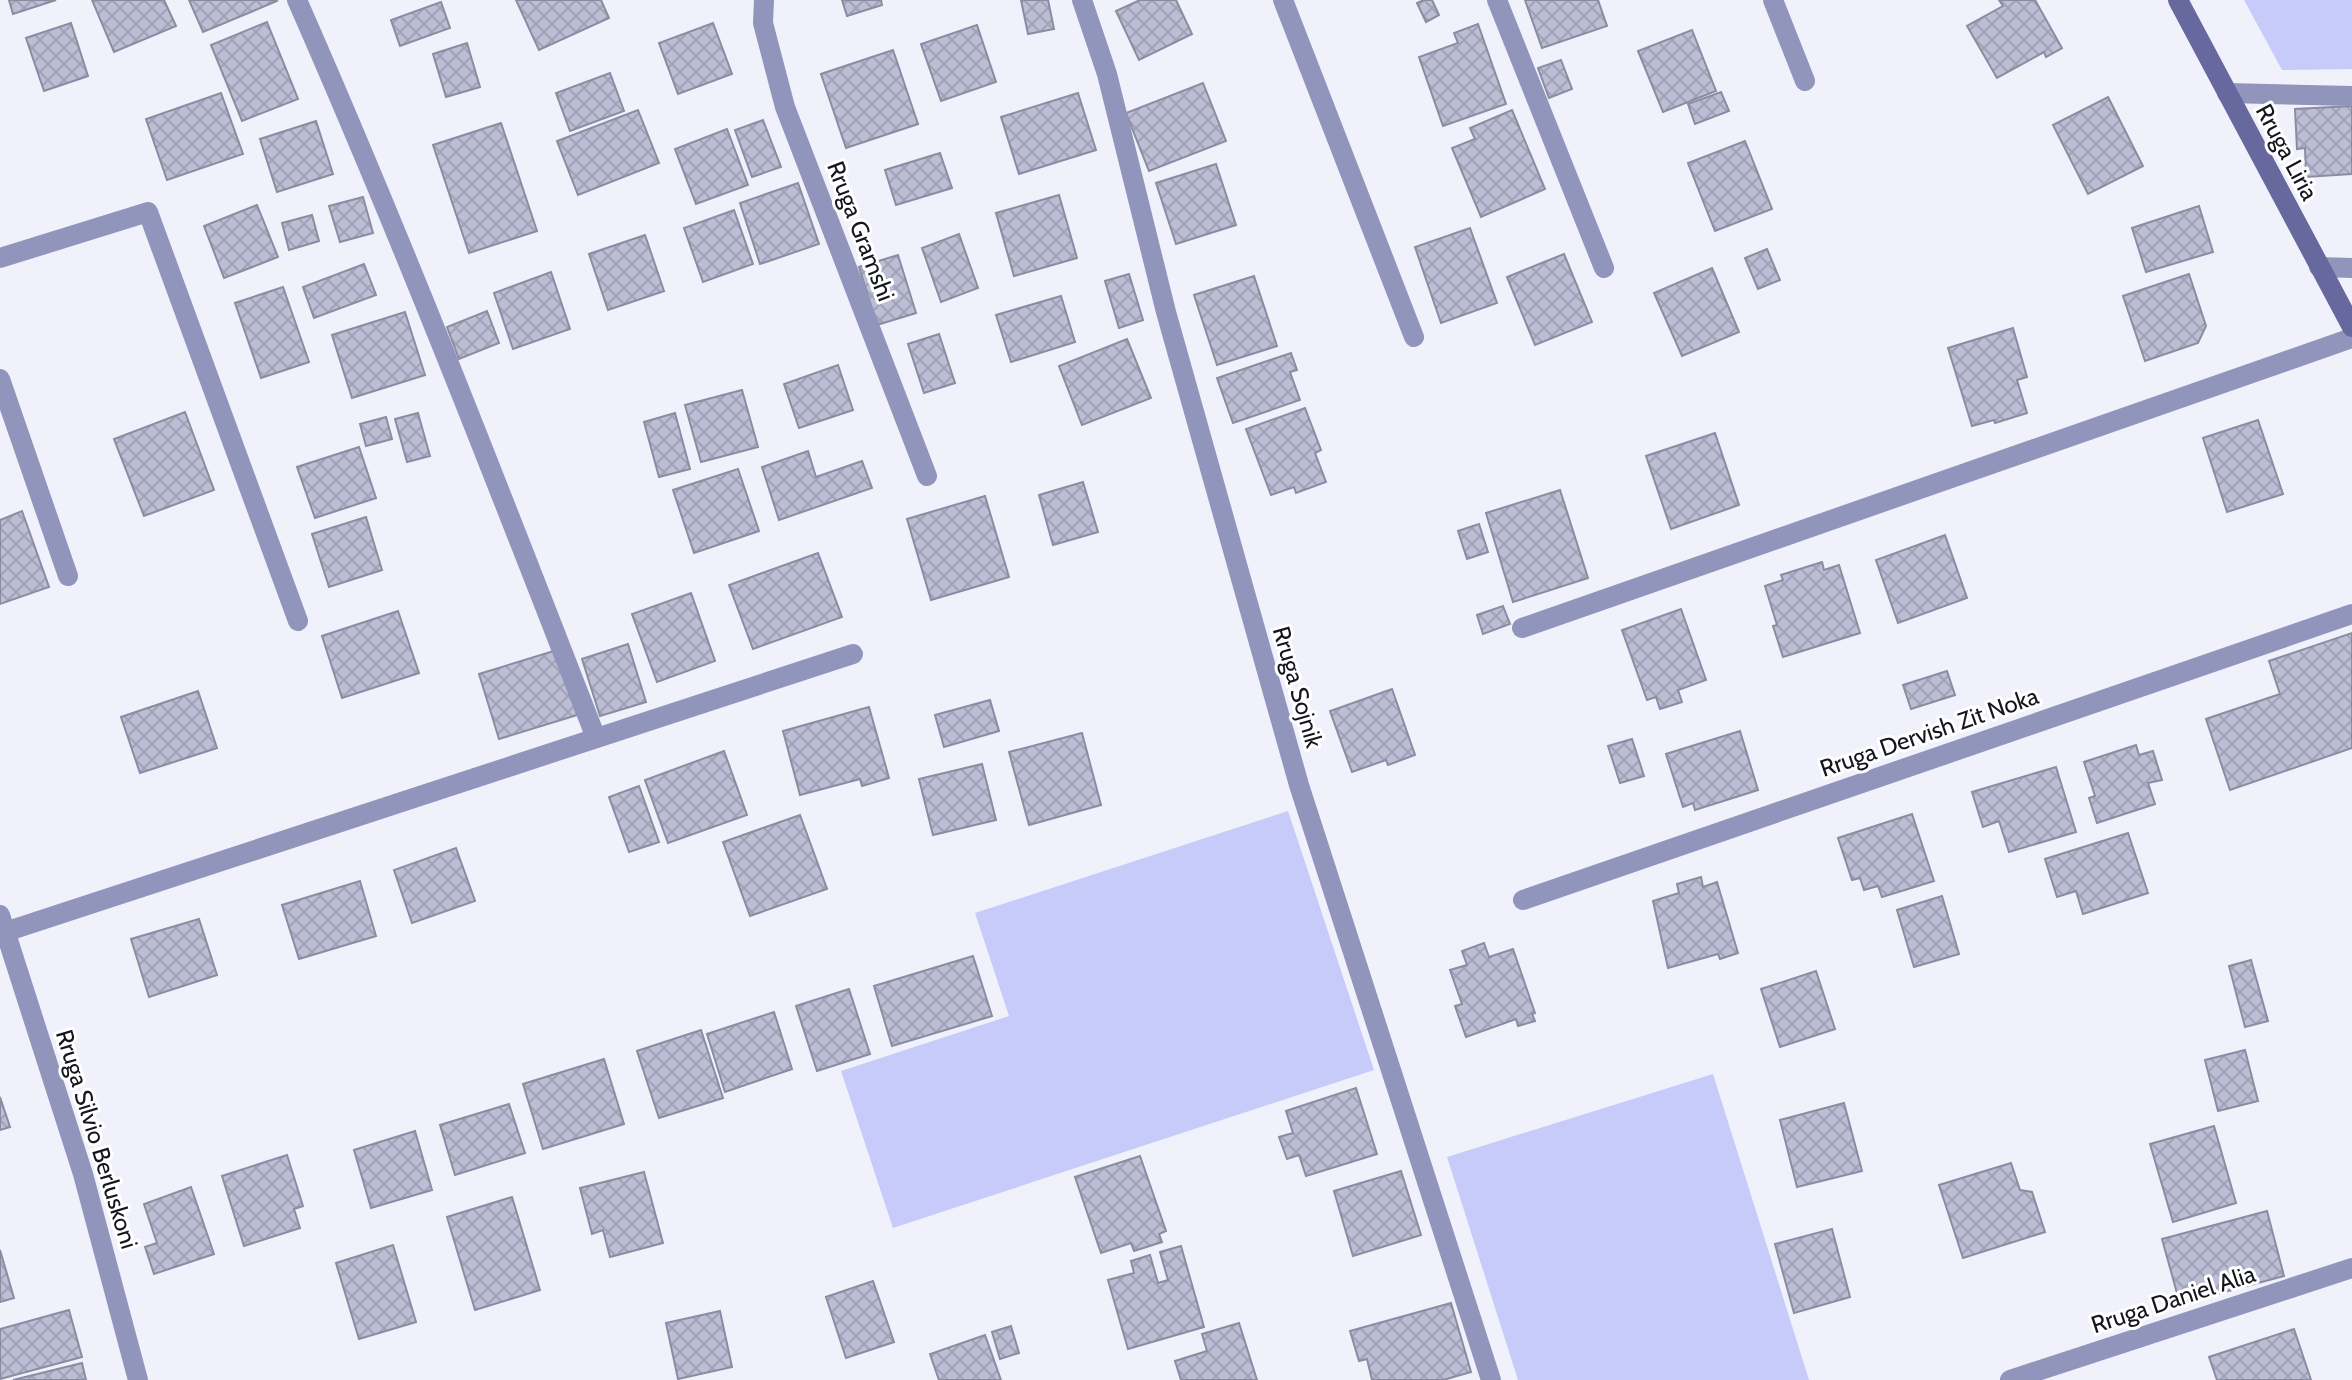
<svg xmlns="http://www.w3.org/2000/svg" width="2352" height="1380" viewBox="0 0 2352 1380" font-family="Cabin,sans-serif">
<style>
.grass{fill:#c7cbfa}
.building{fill:url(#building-cross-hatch);stroke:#8a8ca2;stroke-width:2}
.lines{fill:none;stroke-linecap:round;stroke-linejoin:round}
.service{stroke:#9295bb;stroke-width:20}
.minor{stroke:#9295bb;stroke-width:20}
.tertiary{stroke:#9295bb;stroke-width:20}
.secondary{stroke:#66689e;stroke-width:20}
.labels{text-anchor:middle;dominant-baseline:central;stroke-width:6;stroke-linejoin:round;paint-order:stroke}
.street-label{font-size:24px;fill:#15151d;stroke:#fff}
</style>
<defs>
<pattern id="building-cross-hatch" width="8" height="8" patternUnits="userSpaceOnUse" patternTransform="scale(2)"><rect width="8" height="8" fill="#bcbed5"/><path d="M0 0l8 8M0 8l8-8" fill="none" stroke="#a1a2b6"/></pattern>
</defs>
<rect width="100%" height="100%" fill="#f0f1fb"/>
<g class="grass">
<polygon points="2244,0 2352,0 2352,69 2282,70"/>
<polygon points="1288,811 1374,1070 893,1228 841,1071 1009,1016 975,913"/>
<polygon points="1713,1074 1809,1380 1518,1380 1447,1157"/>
</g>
<g class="building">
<polygon points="9,0 56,0 13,14"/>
<polygon points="92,0 164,0 176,26 114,52"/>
<polygon points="189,0 276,0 277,1 203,32"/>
<polygon points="516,0 601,0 609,18 539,50"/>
<polygon points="842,0 881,0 882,5 847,16"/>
<polygon points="1021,0 1048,0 1054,29 1028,34"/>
<polygon points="1140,0 1176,0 1192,34 1139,60 1116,11"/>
<polygon points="1424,0 1432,0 1439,15 1426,22 1417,3"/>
<polygon points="1525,0 1598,0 1607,26 1542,48"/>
<polygon points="1999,0 2035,0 2062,48 2046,57 2044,52 1997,78 1967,26 2003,6"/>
<polygon points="441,2 450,28 400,46 391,20"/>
<polygon points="267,22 298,99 242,121 211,45"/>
<polygon points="71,23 88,76 44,91 26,38"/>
<polygon points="713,23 732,74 678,94 659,43"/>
<polygon points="1478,24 1506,104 1443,126 1419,57 1458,43 1454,33"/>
<polygon points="977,25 996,82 941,101 921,44"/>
<polygon points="1692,30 1716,91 1663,112 1638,51"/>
<polygon points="467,43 480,87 446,97 433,54"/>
<polygon points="893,50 918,124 846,148 821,74"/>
<polygon points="1561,60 1572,89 1549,98 1538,68"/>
<polygon points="610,73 624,111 570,131 556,93"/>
<polygon points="1203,83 1226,141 1149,171 1126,113"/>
<polygon points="1721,92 1729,111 1695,124 1688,104"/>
<polygon points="221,93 243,154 167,180 146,119"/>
<polygon points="1078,93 1096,150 1019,174 1001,117"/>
<polygon points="2108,97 2143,166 2088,194 2053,125"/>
<polygon points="2352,106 2352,174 2306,177 2305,148 2297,149 2295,109"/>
<polygon points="638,110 659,163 578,195 557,141"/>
<polygon points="1512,110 1545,189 1481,217 1452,148 1475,139 1470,128"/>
<polygon points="763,120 781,167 752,177 735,130"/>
<polygon points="316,121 333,174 277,192 260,139"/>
<polygon points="501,123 537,231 469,253 433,145"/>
<polygon points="727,129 748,185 696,204 675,149"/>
<polygon points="1745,141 1772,209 1715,231 1688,163"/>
<polygon points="940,153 952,188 896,205 885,170"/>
<polygon points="1216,164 1236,225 1176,244 1156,183"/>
<polygon points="798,183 819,244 760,264 740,203"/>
<polygon points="1059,195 1077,258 1014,276 996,213"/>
<polygon points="363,197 373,233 340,242 329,206"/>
<polygon points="257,205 278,257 224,278 204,226"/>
<polygon points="2199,206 2213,252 2146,272 2132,228"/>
<polygon points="734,210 753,264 703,282 684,228"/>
<polygon points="312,215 319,241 289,250 282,223"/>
<polygon points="1470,228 1497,303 1441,323 1415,247"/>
<polygon points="959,234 978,288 941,302 922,248"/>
<polygon points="645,235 664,291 608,310 589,254"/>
<polygon points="1767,249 1780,280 1758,289 1745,258"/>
<polygon points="1564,254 1592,322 1535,345 1507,277"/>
<polygon points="898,255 916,313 877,325 859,267"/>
<polygon points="364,264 376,295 314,318 303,287"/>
<polygon points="1712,268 1739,332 1682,356 1654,293"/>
<polygon points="551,272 570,329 513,349 494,293"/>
<polygon points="1129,274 1143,320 1119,328 1105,281"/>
<polygon points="2189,274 2206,326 2198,343 2145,361 2123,296"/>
<polygon points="1254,276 1277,346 1217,365 1194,295"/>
<polygon points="283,287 309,362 261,378 235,303"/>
<polygon points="1061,296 1075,342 1011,362 996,315"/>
<polygon points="487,311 499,343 459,359 447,327"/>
<polygon points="405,312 425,375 352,398 332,335"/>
<polygon points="2013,328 2027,377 2017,380 2027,413 1995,423 1994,420 1972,426 1948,348"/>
<polygon points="939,334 955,383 924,393 908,344"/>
<polygon points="1127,339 1151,398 1082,425 1059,366"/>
<polygon points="1291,353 1297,370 1290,372 1300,400 1233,423 1217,378"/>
<polygon points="838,365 853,410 799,428 784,384"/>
<polygon points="742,390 758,447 701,462 685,405"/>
<polygon points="1305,408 1321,450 1315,453 1326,482 1296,493 1294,487 1271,495 1246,429"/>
<polygon points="185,412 214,490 144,516 114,439"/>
<polygon points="418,413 430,456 407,462 395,419"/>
<polygon points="675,413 690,469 659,477 644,422"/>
<polygon points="386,417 392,439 366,446 360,424"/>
<polygon points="2258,420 2283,494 2227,512 2203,438"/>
<polygon points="1715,433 1739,505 1671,529 1646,456"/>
<polygon points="359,447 376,498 315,518 297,467"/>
<polygon points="808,451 816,477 862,461 872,488 779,520 762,467"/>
<polygon points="738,469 759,531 694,553 673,490"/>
<polygon points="1083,482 1098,532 1053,545 1039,495"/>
<polygon points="1560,490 1588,578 1513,602 1486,513"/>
<polygon points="985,496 1009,577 931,600 907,519"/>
<polygon points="22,511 49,587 0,604 0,520"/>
<polygon points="366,517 382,570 329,587 312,534"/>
<polygon points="1479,524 1488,552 1467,559 1458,531"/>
<polygon points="1945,535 1967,598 1898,623 1876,560"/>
<polygon points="818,553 842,617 753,649 729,585"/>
<polygon points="1822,562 1824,570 1839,565 1860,633 1783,657 1773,626 1777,625 1765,586 1783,580 1781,575"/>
<polygon points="691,593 715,661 657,682 632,614"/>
<polygon points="1503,606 1510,624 1483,634 1477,615"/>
<polygon points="1681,609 1706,680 1678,690 1682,702 1660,709 1656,697 1647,700 1622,630"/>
<polygon points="398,611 419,673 342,698 322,636"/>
<polygon points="2352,633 2352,748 2230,790 2206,719 2280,694 2269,661"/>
<polygon points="628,644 646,702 600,716 582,659"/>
<polygon points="557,650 577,715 499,739 479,674"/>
<polygon points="1947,671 1955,695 1911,709 1903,685"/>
<polygon points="1392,689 1415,755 1388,765 1386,760 1352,772 1330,711"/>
<polygon points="198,691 217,748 140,773 121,717"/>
<polygon points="990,700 999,731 944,747 935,715"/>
<polygon points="869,707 889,778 862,786 860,779 800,795 783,731"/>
<polygon points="1740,731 1758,790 1695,810 1693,803 1683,807 1666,754"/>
<polygon points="1082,733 1101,805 1029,825 1009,752"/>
<polygon points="1632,739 1644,776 1620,783 1608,746"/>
<polygon points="2136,745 2139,755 2153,751 2162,780 2148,783 2155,804 2097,823 2089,798 2095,796 2084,762"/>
<polygon points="724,751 747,815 668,843 645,780"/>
<polygon points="982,764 996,820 933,835 919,779"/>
<polygon points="2056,767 2076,832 2009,852 1999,821 1983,827 1972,792"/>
<polygon points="639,786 659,842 629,852 609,797"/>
<polygon points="1912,814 1934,881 1882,897 1878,886 1864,890 1860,878 1852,880 1838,838"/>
<polygon points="800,815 827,889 750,916 723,842"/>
<polygon points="2128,833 2148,893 2083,914 2076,891 2057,897 2045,859"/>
<polygon points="456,848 475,901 412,923 394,870"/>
<polygon points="1701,877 1703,887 1717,882 1738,953 1720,959 1718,954 1668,968 1653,901 1679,893 1677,884"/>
<polygon points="360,881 376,936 299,959 282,905"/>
<polygon points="1942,896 1959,954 1914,967 1897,910"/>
<polygon points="199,919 217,975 149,997 131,939"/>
<polygon points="1484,943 1489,957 1513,949 1535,1013 1532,1014 1535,1021 1518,1026 1516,1019 1466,1037 1455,1006 1462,1004 1450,970 1467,965 1462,951"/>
<polygon points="973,956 992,1016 892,1046 874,986"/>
<polygon points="2251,960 2268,1021 2245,1027 2229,966"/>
<polygon points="1816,971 1835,1029 1780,1047 1761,989"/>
<polygon points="849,989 870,1054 817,1071 796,1006"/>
<polygon points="774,1012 792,1069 725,1092 707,1034"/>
<polygon points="701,1030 723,1098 659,1118 637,1051"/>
<polygon points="2245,1050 2258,1101 2218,1111 2205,1060"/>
<polygon points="604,1059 624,1124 543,1149 523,1084"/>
<polygon points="1356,1088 1377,1154 1306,1176 1299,1155 1287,1159 1279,1137 1293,1133 1286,1111"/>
<polygon points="0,1097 10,1127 0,1130"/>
<polygon points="1844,1103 1862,1171 1797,1187 1780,1120"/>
<polygon points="509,1104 525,1153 455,1175 440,1125"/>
<polygon points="2214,1126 2236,1203 2173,1222 2150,1144"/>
<polygon points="415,1131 432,1190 371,1208 354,1150"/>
<polygon points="287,1155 303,1206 294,1209 300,1228 244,1246 222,1176"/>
<polygon points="1140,1156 1166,1231 1159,1234 1162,1242 1134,1251 1131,1243 1101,1253 1075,1177"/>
<polygon points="2011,1163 2020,1190 2032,1192 2045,1232 1963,1258 1939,1185"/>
<polygon points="1401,1171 1421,1235 1353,1256 1334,1191"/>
<polygon points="644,1172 663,1243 610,1257 603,1230 592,1234 580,1188"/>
<polygon points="191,1187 214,1254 154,1274 145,1247 157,1243 144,1204"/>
<polygon points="512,1197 540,1290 475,1310 447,1217"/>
<polygon points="2267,1211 2284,1276 2180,1304 2162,1239"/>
<polygon points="1832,1229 1850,1297 1794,1313 1775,1244"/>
<polygon points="393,1245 416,1322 359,1339 336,1263"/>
<polygon points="1181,1246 1204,1327 1128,1349 1108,1280 1134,1273 1131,1261 1150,1255 1158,1283 1168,1280 1160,1252"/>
<polygon points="0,1250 14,1298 0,1302"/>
<polygon points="873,1281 894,1342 846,1358 826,1297"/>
<polygon points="1451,1303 1471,1372 1443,1380 1372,1380 1367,1359 1359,1361 1350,1331"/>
<polygon points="69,1310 82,1357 0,1379 0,1329"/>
<polygon points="720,1311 732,1367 678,1379 666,1323"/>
<polygon points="1239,1323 1257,1380 1181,1380 1175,1361 1207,1351 1202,1334"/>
<polygon points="1011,1326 1019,1353 1000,1359 992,1332"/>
<polygon points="2294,1329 2311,1380 2217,1380 2209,1357"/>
<polygon points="985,1335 1001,1380 939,1380 930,1354"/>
<polygon points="82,1363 86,1380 13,1380"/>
</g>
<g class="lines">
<g class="service">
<polyline points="1283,0 1414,337"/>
<polyline points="1497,0 1604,268"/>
<polyline points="1773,0 1805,81"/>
</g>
<g class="minor">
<path d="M297,0c107,243 203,491 299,738"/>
<polyline points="764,0 763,23 785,107 927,476"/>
<polyline points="1082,0 1107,74 1166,312 1299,785 1491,1380"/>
<polyline points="2227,93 2352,96"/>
<polyline points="0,258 148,212 298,621"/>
<polyline points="2319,267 2352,268"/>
<polyline points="0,379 68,576"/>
<polyline points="1522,628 2352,338"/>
<polyline points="1523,900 2352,614"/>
<polyline points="5,932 853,654"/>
</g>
<g class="tertiary">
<polyline points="0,915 83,1174 138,1380"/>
<polyline points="2010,1380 2352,1268"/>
</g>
<polyline class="secondary" points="2178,0 2352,327"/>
</g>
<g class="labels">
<g class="street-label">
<text transform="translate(2287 152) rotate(62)">Rruga Liria</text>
<text transform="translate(861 231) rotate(69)">Rruga Gramshi</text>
<text transform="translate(1298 687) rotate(74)">Rruga Sojnik</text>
<text transform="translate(1929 732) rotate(-19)">Rruga Dervish Zit Noka</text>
<text transform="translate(97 1139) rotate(73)">Rruga Silvio Berluskoni</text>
<text transform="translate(2173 1299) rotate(-18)">Rruga Daniel Alia</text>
</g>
</g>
</svg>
